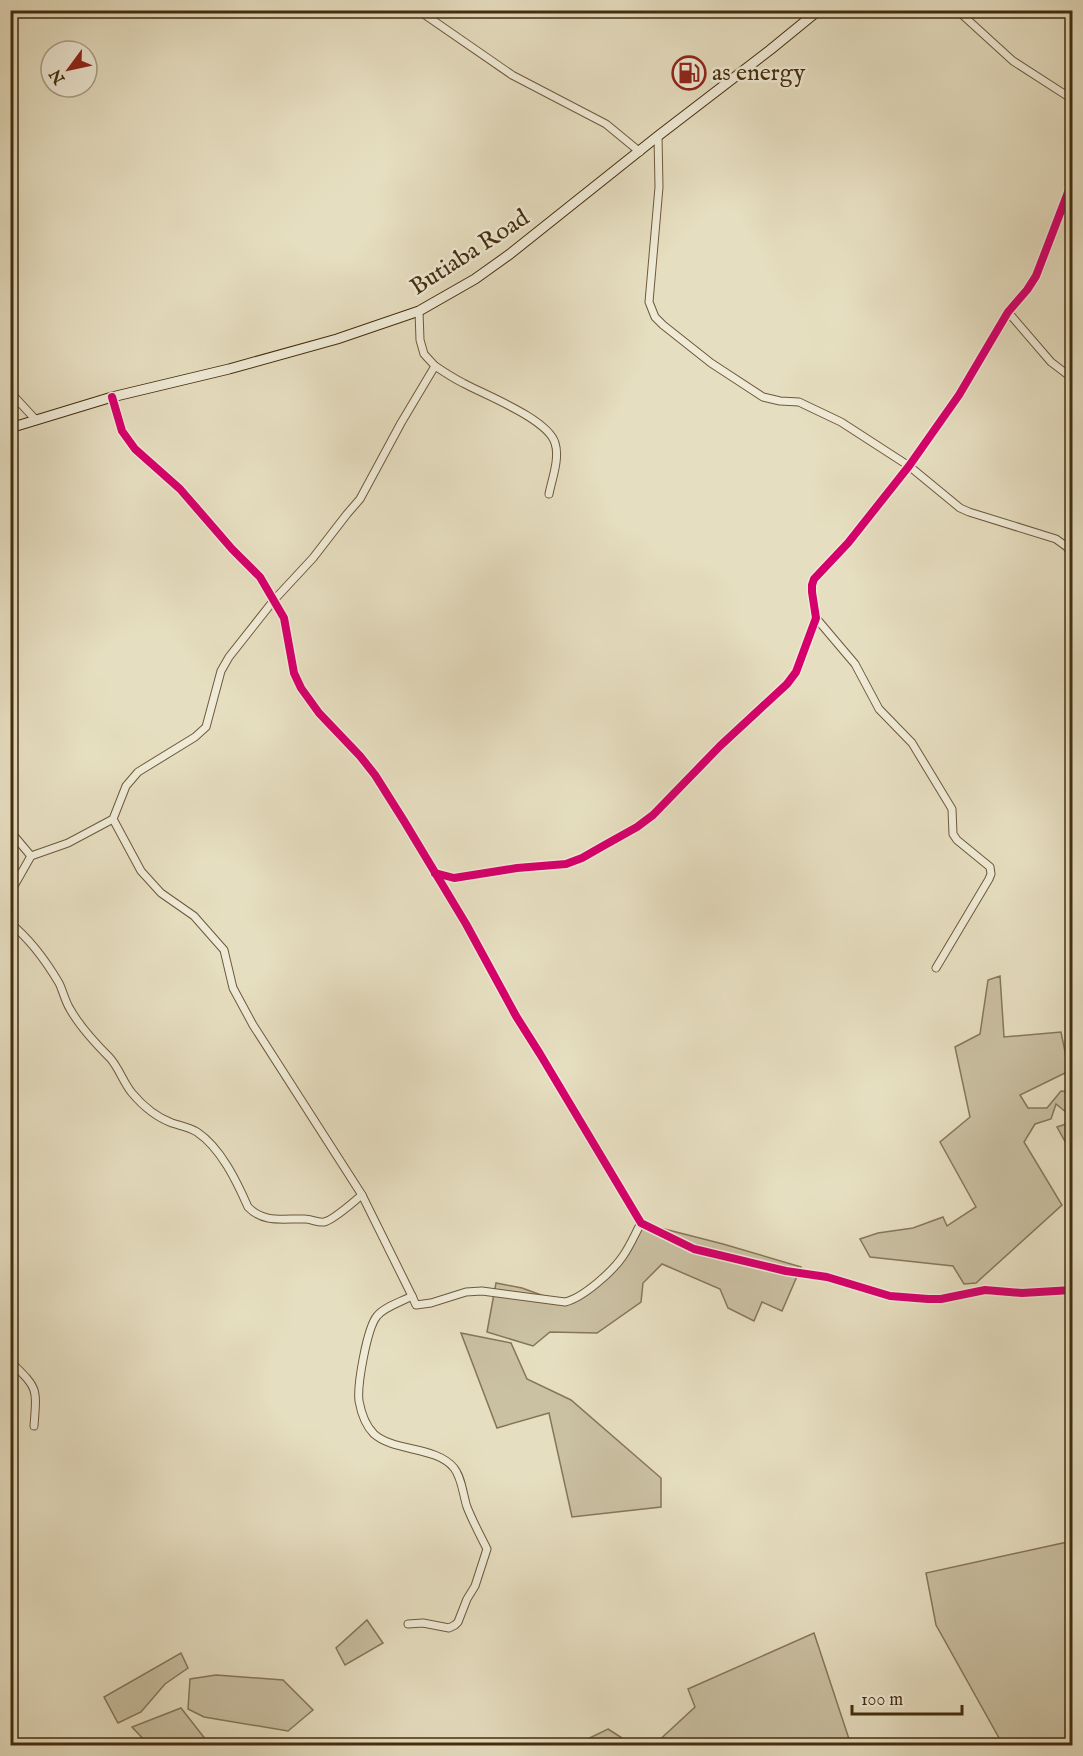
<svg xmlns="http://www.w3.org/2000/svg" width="1083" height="1756" viewBox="0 0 1083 1756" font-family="'IM FELL English',serif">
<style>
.green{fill:#cac0a2;stroke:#867658;stroke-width:1.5}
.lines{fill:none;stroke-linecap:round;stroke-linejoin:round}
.street-casing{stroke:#6c593a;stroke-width:9}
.secondary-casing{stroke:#432d0d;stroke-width:11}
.street{stroke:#efead6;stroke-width:7}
.secondary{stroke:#efead6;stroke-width:9}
.cycleway-casing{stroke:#efead6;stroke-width:11}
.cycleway{stroke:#d6006c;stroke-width:8}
.labels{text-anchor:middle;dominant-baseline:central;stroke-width:5;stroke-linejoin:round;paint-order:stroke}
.poi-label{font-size:24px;fill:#432d0d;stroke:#efead6;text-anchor:start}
.street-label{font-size:24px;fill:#432d0d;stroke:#efead6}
</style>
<rect width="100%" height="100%" fill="#e6dec0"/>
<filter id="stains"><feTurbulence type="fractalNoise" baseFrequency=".00333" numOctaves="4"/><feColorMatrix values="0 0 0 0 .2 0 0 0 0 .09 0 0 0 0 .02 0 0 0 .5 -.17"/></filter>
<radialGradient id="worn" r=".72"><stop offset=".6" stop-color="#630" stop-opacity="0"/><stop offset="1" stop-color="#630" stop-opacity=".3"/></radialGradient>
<g class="green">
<polygon points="1000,976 1004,1037 1061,1032 1069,1071 1020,1095 1028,1108 1047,1108 1061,1091 1072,1092 1067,1113 1056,1104 1051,1119 1035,1124 1024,1142 1062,1205 976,1283 964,1284 953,1266 870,1257 860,1239 878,1233 913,1228 943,1217 947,1226 976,1207 940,1142 970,1117 955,1047 980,1034 988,980"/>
<polygon points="1072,1122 1072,1154 1057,1127"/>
<polygon points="641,1223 723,1244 801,1267 782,1311 762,1302 754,1321 728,1308 720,1289 662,1264 643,1283 641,1302 597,1333 550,1332 533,1346 487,1332 496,1283 522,1288 555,1300 579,1297 614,1266"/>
<polygon points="461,1333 511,1343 527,1379 571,1400 661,1478 661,1507 572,1517 549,1413 497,1428"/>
<polygon points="1072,1541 1072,1745 1003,1745 936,1625 926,1573"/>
<polygon points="367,1620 383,1643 345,1665 336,1648"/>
<polygon points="814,1633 851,1745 654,1745 695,1707 688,1689"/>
<polygon points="181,1653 188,1668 165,1684 141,1712 118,1723 104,1697"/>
<polygon points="216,1675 283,1680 313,1710 288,1731 204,1717 188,1709 190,1679"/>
<polygon points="181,1708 210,1745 149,1745 132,1727"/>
<polygon points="608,1729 633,1745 575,1745"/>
</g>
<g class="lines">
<g class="street-casing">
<g id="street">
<polyline points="418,10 512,75 606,124 640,152"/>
<polyline points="957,10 1013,61 1072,99"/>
<polyline points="658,136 659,187 649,302 655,317 663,325 711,363 763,397 780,401 799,402 841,422 909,466 960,508 969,512 1056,539 1067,547 1072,555"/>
<polyline points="1008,312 1051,362 1072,378"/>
<path d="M435,366c9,6 18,12 28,17 22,12 85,36 92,60 5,15 -3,36 -6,51"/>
<polyline points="10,392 35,419"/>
<polyline points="112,397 122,431 135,449 180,489 232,549 260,577 284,618 294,673 301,688 319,713 360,756 375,775 404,821 466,924 516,1016 540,1054 641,1223 694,1249 786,1271 827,1277 890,1296 928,1299 941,1299 985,1290 1022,1293 1072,1290"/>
<polyline points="816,618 855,664 879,709 912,743 952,809 953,834 957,840 990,867 991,874 989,879 936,968"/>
<polyline points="113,819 141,871 161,893 194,916 224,950 233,988 253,1025 362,1195 412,1296"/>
<polyline points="10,831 31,856"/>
<polyline points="435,873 454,878 517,868 566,864 582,858 603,846 637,827 653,815 720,746 787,684 796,672 816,618 812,592 812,585 814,579 848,543 909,466 959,395 1008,312 1027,290 1036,276 1072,182"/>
<polyline points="10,893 31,856 68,843 113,819 126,786 138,772 195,737 206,727 221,671 229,657 274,600 313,558 347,514 360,499 401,423 435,366 424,354 420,340 419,311"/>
<path d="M10,923c21,17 36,38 49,60 4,8 6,18 11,26 10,18 25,34 40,49 9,10 13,24 22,35 10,12 24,24 40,30 9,3 17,4 25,9 24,16 40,50 51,75 16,17 37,11 57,12 6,0 13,4 19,3 10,-2 29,-20 38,-27"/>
<polyline points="10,1222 12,1229 10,1243"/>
<path d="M10,1361c28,28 27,25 24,65"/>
<path d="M408,1624l15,-1 26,5 6,-3 3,-3 9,-23 8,-13 12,-37c-7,-14 -14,-27 -20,-42 -4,-12 -5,-29 -13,-39 -18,-22 -60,-16 -80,-34 -8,-8 -13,-22 -15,-33 -2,-16 8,-73 18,-85 7,-9 24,-14 35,-20l4,9 15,-2 35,-11 16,-1 83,11c18,-4 48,-31 58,-46 7,-10 12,-22 18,-33"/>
</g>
</g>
<g class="secondary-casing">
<polyline id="secondary" points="10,428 112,397 229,369 337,339 419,311 475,279 510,254 658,136 770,50 819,10"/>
</g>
<use href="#street" class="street"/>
<use href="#secondary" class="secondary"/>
<g class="cycleway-casing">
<g id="cycleway">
<polyline points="112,397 122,431 135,449 180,489 232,549 260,577 284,618 294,673 301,688 319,713 360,756 375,775 404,821 466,924 516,1016 540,1054 641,1223 694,1249 786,1271 827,1277 890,1296 928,1299 941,1299 985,1290 1022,1293 1072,1290"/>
<polyline points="435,873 454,878 517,868 566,864 582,858 603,846 637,827 653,815 720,746 787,684 796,672 816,618 812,592 812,585 814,579 848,543 909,466 959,395 1008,312 1027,290 1036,276 1072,182"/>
</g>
</g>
<use href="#cycleway" class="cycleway"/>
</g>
<defs>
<g id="fuel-ring" transform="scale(1.725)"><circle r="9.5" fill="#efead6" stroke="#8f2418" stroke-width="1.5"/><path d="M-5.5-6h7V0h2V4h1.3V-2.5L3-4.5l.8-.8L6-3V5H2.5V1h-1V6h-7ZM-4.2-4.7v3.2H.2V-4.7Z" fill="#8f2418"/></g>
</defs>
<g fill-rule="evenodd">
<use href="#fuel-ring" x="689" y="73"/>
</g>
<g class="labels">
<g class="poi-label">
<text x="712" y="73">as energy</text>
</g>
<g class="street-label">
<text transform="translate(470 253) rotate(-33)">Butiaba Road</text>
</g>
</g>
<rect width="1083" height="1756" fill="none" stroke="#e6dec0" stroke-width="36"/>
<rect x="12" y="12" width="1059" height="1732" fill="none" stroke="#432d0d" stroke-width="3"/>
<rect x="18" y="18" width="1047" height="1720" fill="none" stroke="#432d0d" stroke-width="1.5"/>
<g transform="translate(69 69) rotate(237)"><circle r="28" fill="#efead6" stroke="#aa9e86" stroke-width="1.5"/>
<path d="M0-4.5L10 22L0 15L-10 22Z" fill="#8f2418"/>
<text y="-9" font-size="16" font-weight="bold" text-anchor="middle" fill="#432d0d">N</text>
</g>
<path d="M852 1705v9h110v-9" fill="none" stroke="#432d0d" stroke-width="3"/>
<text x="861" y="1705" font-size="18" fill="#432d0d" stroke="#efead6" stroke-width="4.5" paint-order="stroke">100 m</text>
<rect width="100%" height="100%" filter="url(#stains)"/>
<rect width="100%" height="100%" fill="url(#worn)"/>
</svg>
